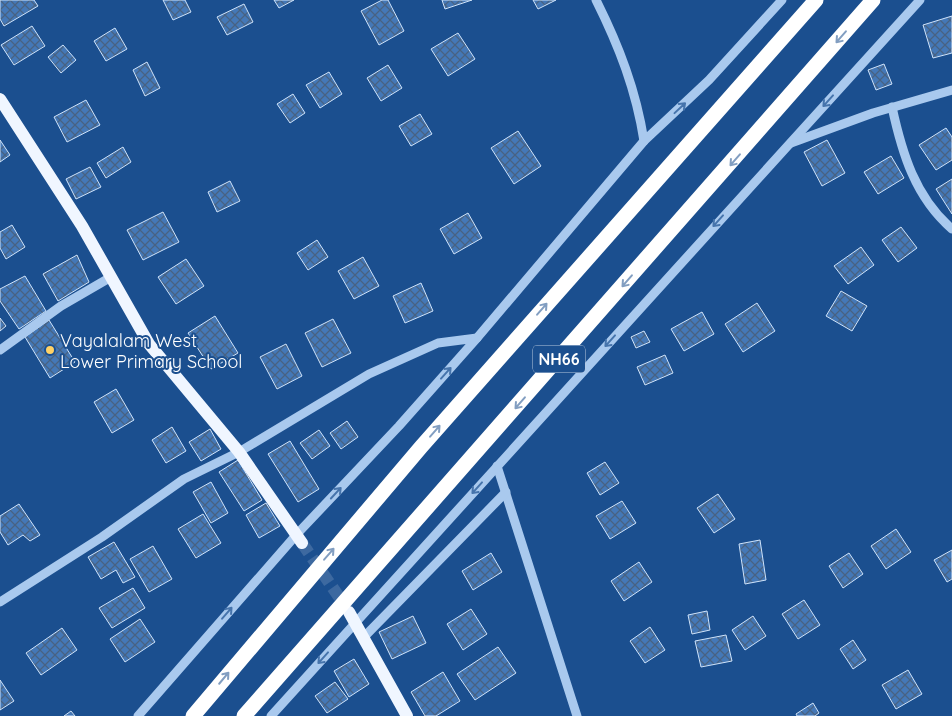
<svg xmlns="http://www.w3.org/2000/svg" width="952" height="716" viewBox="0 0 952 716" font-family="Quicksand,sans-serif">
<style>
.building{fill:url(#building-cross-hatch);stroke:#cfe3fa}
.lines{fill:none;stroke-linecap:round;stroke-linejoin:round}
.major-tunnel{stroke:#3d69a0;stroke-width:12;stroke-dasharray:12 6;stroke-linecap:butt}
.minor{stroke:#a9c9ee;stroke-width:9}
.major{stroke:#f0f6ff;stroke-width:12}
.highway{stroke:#fff;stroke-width:15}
.oneway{stroke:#829ec1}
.oneway2{stroke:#4674ac}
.poi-dot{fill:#ffd166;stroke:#1b4f8f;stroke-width:2}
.labels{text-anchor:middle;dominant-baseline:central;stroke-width:4;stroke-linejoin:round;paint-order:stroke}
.shield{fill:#1b4f8f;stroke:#bbcadd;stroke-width:1}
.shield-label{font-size:16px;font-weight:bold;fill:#fff}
.poi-label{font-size:18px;fill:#fff;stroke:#1b4f8f;text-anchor:start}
</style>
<defs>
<pattern id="building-cross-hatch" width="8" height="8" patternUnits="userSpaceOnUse" patternTransform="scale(1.25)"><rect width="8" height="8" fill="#4478b7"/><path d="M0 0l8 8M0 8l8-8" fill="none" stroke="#486282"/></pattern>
</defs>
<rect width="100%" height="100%" fill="#1b4f8f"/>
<g class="building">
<polygon points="0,0 34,0 38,6 4,26 0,19"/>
<polygon points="163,0 185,0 191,12 173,20"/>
<polygon points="274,0 294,0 279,8"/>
<polygon points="382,0 388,0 404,31 379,45 361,11"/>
<polygon points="442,0 472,0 445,9"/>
<polygon points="533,0 556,0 538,9"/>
<polygon points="244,4 253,22 227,35 217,17"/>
<polygon points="952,16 952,53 933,58 923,25"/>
<polygon points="32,26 45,46 14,65 1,45"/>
<polygon points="115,28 127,49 106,61 94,41"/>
<polygon points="458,33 475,59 448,76 431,49"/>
<polygon points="63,45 76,60 61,73 48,57"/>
<polygon points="147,62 160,88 145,96 133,70"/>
<polygon points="884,64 892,84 876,90 868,70"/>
<polygon points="388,65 402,88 381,101 367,78"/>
<polygon points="329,72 342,94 320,108 306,85"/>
<polygon points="293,94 305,113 290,123 277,104"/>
<polygon points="86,100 100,125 67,142 54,117"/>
<polygon points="420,114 432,134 411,146 399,126"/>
<polygon points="946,128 952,137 952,160 936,170 919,145"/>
<polygon points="518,131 541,166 514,184 491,148"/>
<polygon points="0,140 10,155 0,162"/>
<polygon points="827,140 845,173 822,186 804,152"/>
<polygon points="123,147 131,162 106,178 97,163"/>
<polygon points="891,156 904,178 878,194 864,172"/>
<polygon points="90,167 101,187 76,199 66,179"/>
<polygon points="952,179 952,214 936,189"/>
<polygon points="230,181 240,201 217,212 208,192"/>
<polygon points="163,212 179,242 143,260 127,230"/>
<polygon points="468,213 482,238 454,254 440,229"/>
<polygon points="12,225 25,247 6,259 0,248 0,232"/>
<polygon points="901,227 917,248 898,262 882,240"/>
<polygon points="317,240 328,257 308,270 297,253"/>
<polygon points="861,247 874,265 848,284 834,266"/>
<polygon points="77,255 89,282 58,301 43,274"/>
<polygon points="363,257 379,286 354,299 338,271"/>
<polygon points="186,259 204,286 176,304 158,277"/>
<polygon points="25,276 46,311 19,329 0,301 0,289"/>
<polygon points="421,283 433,311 405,323 393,296"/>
<polygon points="841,291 867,306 852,331 826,316"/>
<polygon points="757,303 775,331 743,352 725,324"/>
<polygon points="702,312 714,334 684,351 671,329"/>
<polygon points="215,316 238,353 211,369 188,333"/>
<polygon points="0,318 6,326 0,331"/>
<polygon points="333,319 351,353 322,367 305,333"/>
<polygon points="49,320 75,362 50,378 25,337"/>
<polygon points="644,331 650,342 636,348 631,337"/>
<polygon points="286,344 302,376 277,389 260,357"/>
<polygon points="665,355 673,373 645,385 637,367"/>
<polygon points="116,389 134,420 112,433 94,402"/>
<polygon points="347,421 358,437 341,449 330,433"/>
<polygon points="172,427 186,451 166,463 152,440"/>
<polygon points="210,429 221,449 201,461 189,442"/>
<polygon points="319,430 330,446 312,459 300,443"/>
<polygon points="290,441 319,489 298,502 268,454"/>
<polygon points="238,460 262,500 244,511 219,472"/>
<polygon points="605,462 619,483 600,495 587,473"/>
<polygon points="211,482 228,513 211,523 193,492"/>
<polygon points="718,494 735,519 714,533 697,508"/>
<polygon points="622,501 636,523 610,539 596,516"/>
<polygon points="266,503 280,526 259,538 246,515"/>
<polygon points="19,504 40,535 30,541 23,535 8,545 0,532 0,516"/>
<polygon points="203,514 221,543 196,558 178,529"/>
<polygon points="896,529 911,552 886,569 871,546"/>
<polygon points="760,540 766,580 745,584 739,544"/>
<polygon points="114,542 135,577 123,583 116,570 101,579 88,557"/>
<polygon points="153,546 172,579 149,592 130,559"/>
<polygon points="952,550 952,579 947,582 934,560"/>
<polygon points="491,553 502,572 473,590 462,571"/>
<polygon points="849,553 863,574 843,588 829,566"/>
<polygon points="639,562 652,582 624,601 611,581"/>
<polygon points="133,588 145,608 112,628 99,608"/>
<polygon points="804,600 820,625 798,639 782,614"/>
<polygon points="471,609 487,634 463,650 447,624"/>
<polygon points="707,611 710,630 692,634 688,615"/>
<polygon points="413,616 426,643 392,659 379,632"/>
<polygon points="753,616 766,636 745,650 732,630"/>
<polygon points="140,619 155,642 125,662 110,639"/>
<polygon points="650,627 665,650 645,663 630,641"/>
<polygon points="62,628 77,650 41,675 26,653"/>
<polygon points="726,635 732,661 701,667 695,641"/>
<polygon points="853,640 866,660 853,669 840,649"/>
<polygon points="498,647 516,673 475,700 457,674"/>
<polygon points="354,659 369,684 349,697 334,671"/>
<polygon points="908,670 922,694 896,709 882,685"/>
<polygon points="443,672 460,701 436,716 425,716 411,692"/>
<polygon points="0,680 14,701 0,710"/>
<polygon points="335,682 348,699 327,713 315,696"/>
<polygon points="813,703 819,713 815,716 797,716 796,714"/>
<polygon points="71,711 75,716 64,716"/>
</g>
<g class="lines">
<polyline class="major-tunnel" points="302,543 348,610"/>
<g class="minor">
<path d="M596,0c23,46 40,90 48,141"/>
<path d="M892,107c10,46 23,90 60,122"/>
<polyline points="791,143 873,113 952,90"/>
<polyline points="0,350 61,306 111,277"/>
<polyline points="497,466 577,716"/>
<polyline points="0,602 102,537 184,479 239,452 369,374 438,343 477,338"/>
<polyline points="364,637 506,492"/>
<polyline points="138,716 297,534 399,426 477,338 644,141 709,80 782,0"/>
<polyline points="271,716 920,0"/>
</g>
<g class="major">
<polyline points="0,99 82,226 149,344 239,452 302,543"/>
<polyline points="349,612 407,716"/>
</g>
<g class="highway">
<polyline points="193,716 421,447 816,0"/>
<polyline points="244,716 873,0"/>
</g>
</g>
<defs><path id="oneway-shaft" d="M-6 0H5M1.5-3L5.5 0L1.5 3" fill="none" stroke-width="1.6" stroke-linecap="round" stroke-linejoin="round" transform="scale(1.25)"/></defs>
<g class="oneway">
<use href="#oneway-shaft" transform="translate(841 37) rotate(131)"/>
<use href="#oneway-shaft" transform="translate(735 160) rotate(131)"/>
<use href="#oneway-shaft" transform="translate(627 281) rotate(131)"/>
<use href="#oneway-shaft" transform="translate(542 309) rotate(-49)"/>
<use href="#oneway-shaft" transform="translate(520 403) rotate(131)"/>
<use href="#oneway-shaft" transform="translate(435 431) rotate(-49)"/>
<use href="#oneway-shaft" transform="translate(329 554) rotate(-49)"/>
<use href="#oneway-shaft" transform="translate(224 678) rotate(-50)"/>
</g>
<g class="oneway2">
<use href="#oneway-shaft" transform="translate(828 101) rotate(132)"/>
<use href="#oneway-shaft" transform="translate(680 108) rotate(-43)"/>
<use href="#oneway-shaft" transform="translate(718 221) rotate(132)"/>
<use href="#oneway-shaft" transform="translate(610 341) rotate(132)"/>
<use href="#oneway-shaft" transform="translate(446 373) rotate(-48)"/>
<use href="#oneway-shaft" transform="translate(477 488) rotate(132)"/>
<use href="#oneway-shaft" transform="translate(336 493) rotate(-47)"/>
<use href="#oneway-shaft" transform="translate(227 613) rotate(-49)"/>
<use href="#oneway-shaft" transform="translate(323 658) rotate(132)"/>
</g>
<circle class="poi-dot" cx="50" cy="350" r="5"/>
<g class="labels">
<rect class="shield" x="533" y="345.5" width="52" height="27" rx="4"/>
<g class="shield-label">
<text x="559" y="359">NH66</text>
</g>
<g class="poi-label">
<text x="60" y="340">Vayalalam West<tspan x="60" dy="21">Lower Primary School</tspan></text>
</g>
</g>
</svg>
